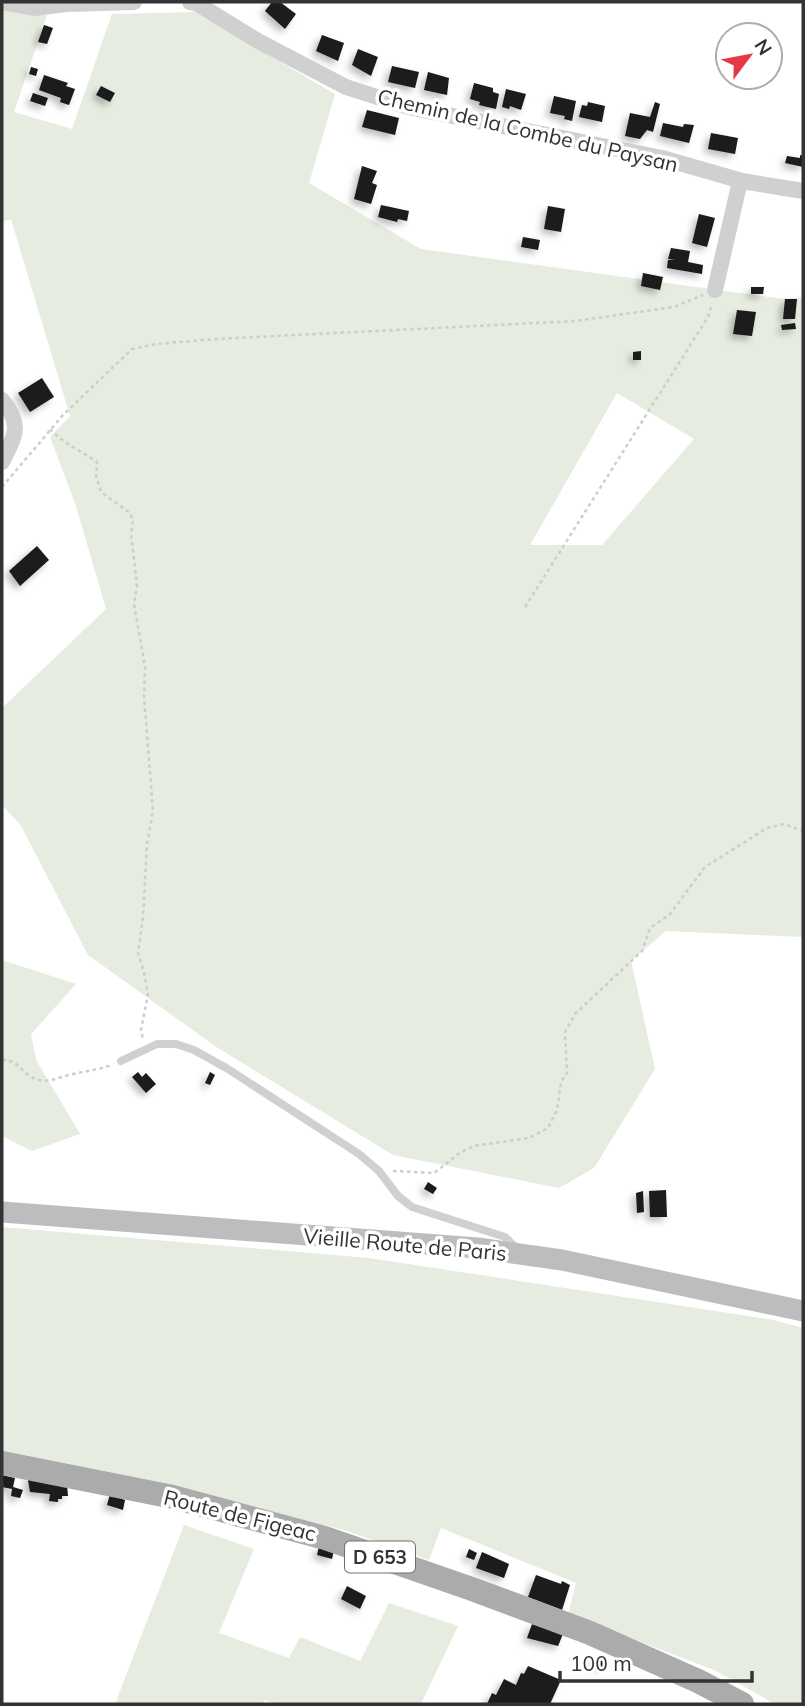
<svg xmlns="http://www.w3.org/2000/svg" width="805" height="1706" viewBox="0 0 805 1706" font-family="Mulish,sans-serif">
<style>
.green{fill:#e6ecdf;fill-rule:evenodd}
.building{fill:#1a1a1a;filter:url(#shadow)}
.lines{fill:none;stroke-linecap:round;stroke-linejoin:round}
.path{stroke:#cdcdcd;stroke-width:2.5;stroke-dasharray:3.5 3.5;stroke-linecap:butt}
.lane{stroke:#d0d0d0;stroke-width:8}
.street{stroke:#d0d0d0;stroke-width:16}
.secondary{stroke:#bdbdbd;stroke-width:21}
.primary{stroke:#ababab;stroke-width:24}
.labels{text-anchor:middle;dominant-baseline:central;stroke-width:7;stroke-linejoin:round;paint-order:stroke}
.shield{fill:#fff;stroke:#707070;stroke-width:2}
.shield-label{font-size:19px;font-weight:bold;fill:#333}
.street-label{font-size:21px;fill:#333;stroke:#fff}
</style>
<defs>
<filter id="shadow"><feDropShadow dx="-4" dy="4" stdDeviation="3.5" flood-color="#0004"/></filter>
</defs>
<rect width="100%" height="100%" fill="#fff"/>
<g class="green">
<path d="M2,5l45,10 -33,97 58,17 40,-115 83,-2 140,82 -26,89 112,66 363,50 19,-2v640l-137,-6 -35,30 24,108 -61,99 -35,20 -166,-33 -175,-107 -130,-93 -68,-131 -18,-19v-97l104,-99 -30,-103 -26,-69 20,-21 -59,-197 -9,3zM617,393l77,46 -92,106h-72z"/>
<polygon points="2,960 76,984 31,1034 36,1060 80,1134 32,1151 2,1136"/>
<polygon points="2,1227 369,1258 774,1320 803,1328 803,1704 775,1704 714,1670 568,1614 576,1583 441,1528 429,1560 344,1530 156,1483 2,1453"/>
<polygon points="184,1525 254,1549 219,1633 289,1658 300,1637 360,1661 389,1603 458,1626 421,1704 276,1704 265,1700 262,1704 115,1704"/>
</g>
<g class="building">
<polygon points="272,2 280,2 296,14 285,29 265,11"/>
<polygon points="44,25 53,28 47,44 38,42"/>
<polygon points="322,35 344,43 338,61 316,51"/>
<polygon points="358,49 378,57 371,76 352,65"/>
<polygon points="392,66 419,72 415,88 388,82"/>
<polygon points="31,67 38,69 36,76 29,74"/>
<polygon points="428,72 449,78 447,95 424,90"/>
<polygon points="44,75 68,83 66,86 75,89 69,105 60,102 61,98 39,90"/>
<polygon points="474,83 493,88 493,92 499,94 496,109 479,105 480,102 470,99"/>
<polygon points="101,86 115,93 110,102 96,95"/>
<polygon points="506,89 526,94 521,110 510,106 509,109 502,107"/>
<polygon points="33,93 48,98 45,106 30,101"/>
<polygon points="554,96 576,101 572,121 564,119 565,116 550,113"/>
<polygon points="588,102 605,106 602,122 579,117 582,105 587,106"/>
<polygon points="655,102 660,104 653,132 647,130 640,139 625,136 630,113 650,117"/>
<polygon points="367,110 399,118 395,135 362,127"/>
<polygon points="663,123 683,127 684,124 694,125 689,143 660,136"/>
<polygon points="711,133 738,138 735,154 708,149"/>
<polygon points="800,155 803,156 803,167 785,163 787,156 800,158"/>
<polygon points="362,166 377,171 372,183 377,185 371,204 354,199"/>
<polygon points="381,205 409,211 407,221 398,219 397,222 378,217"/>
<polygon points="548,206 565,209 561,232 544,229"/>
<polygon points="699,214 715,218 707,247 692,243"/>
<polygon points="523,237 540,240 538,250 521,247"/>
<polygon points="671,248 690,251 688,262 703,265 702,274 667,268 668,260 675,260 668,259"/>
<polygon points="643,273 663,277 660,290 641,286"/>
<polygon points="751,287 764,287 763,294 751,294"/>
<polygon points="785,299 797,299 795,319 783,319"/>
<polygon points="737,310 756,312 752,336 733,334"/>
<polygon points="795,323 796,329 782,330 781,325"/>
<polygon points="641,351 641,360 633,360 633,352"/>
<polygon points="42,378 54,397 30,412 18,393"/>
<polygon points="37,546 49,560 20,586 9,571"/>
<polygon points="138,1072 142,1077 146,1073 156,1084 146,1093 132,1077"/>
<polygon points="210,1072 215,1075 210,1085 205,1083"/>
<polygon points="428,1182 437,1188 433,1194 424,1189"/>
<polygon points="666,1190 667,1217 650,1217 649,1191"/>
<polygon points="643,1191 644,1212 637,1213 636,1193"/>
<polygon points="2,1475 15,1478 13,1487 23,1490 20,1498 11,1496 12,1489 2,1487"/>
<polygon points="27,1475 67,1485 68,1496 62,1496 62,1499 58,1499 58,1502 49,1501 50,1494 30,1492"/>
<polygon points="110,1494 125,1500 123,1510 107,1505"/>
<polygon points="319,1546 334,1550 332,1559 317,1555"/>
<polygon points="469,1549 477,1553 474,1560 466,1557"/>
<polygon points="482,1552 509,1564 504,1578 476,1568"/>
<polygon points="536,1575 561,1584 562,1581 570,1585 562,1610 528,1597"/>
<polygon points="347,1586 366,1596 360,1609 341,1599"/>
<polygon points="532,1624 563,1634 558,1646 527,1638"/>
<polygon points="594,1658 605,1662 603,1667 592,1664"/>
<polygon points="528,1666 561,1680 550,1704 487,1704 492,1693 496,1695 504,1679 516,1685 521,1673 524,1674"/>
</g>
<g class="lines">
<g class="path">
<path d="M50,429c13,14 31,22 47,33l-1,14 5,16 29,21 3,7 -2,14 6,51 -3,19 11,63 -1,29 9,115 -6,33 -4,73 -5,36 6,19 4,22 -7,36 2,9"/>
<polyline points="2,487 63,415 132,349 156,344 216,339 575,321 674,307 703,295"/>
<polyline points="525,607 708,317 712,303"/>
<path d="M2,1060c15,0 16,8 28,16 14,10 28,1 43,-2 13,-3 25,-4 38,-9"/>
<polyline points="393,1171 434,1173 461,1152 474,1146 529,1138 548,1128 557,1110 561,1082 567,1073 565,1032 575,1014 642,951 650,928 670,914 705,867 767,828 784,824 803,831"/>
</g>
<polyline class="lane" points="121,1061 157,1044 176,1044 194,1050 228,1069 359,1154 379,1171 398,1196 412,1207 505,1237 516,1248"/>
<g class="street">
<polyline points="2,2 34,8 67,4 134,2"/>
<polyline points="190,2 196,3 258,41 346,87 408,107 662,158 742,181 803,191"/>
<polyline points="715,290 740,181"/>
<path d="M2,400c21,24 13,36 0,62"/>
</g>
<polyline class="secondary" points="2,1212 478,1248 562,1260 803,1311"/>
<polyline class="primary" points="2,1463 173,1497 325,1538 472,1589 590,1633 698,1681 742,1704"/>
</g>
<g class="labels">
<rect class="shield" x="345" y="1541.5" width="70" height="31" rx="5"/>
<g class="shield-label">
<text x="380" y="1557">D 653</text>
</g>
<g class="street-label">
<text transform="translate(528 130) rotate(13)">Chemin de la Combe du Paysan</text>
<text transform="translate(405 1244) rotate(5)">Vieille Route de Paris</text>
<text transform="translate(240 1515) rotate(14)">Route de Figeac</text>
</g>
</g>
<rect width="805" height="1706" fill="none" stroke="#333333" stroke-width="7"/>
<g transform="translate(749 56) rotate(58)"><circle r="33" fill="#ffffff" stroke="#adadad" stroke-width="2"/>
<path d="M0-5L12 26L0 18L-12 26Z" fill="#e63946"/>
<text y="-10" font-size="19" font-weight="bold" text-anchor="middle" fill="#333333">N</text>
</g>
<path d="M560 1671v10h192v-10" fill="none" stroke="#333333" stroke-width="3.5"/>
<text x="570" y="1671" font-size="21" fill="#333333" stroke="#ffffff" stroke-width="5" paint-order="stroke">100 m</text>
</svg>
